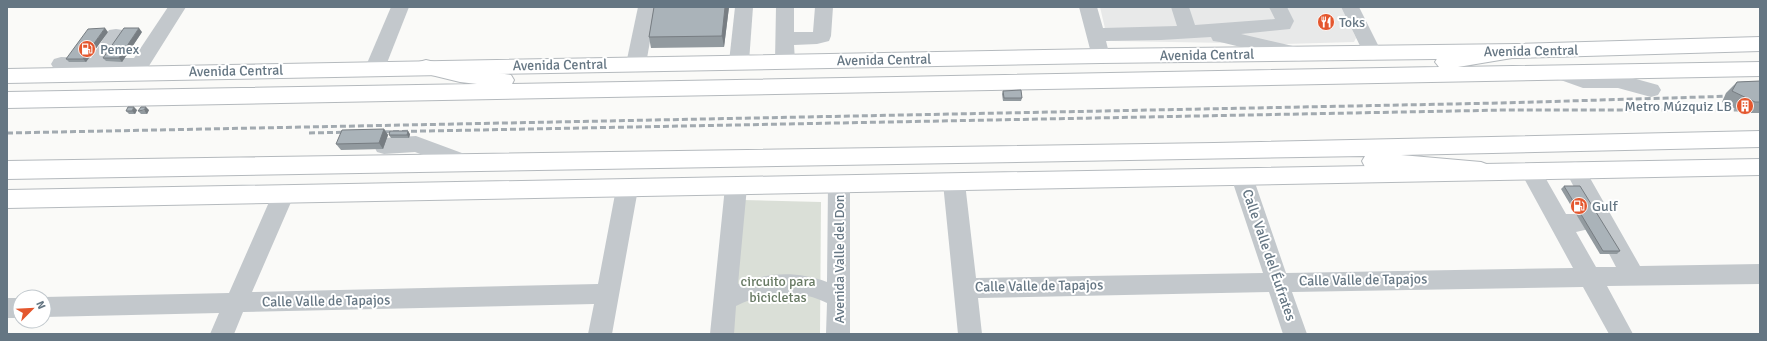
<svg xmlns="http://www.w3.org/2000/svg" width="1767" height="341" viewBox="0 0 1767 341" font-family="Signika,sans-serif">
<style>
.built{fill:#e8e9e9}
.green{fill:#dadfd7}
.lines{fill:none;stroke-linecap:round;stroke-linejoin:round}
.major-casing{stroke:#b5babe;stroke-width:2}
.highway-casing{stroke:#b4b9bd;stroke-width:2}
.minor{fill:#c3c8cc;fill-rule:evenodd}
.major{fill:#fff;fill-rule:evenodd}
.highway{fill:#fff;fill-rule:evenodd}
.rail{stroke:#a2aab0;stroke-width:3;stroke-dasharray:6 3;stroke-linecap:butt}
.wall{fill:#929a9f}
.shaded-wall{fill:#777d82}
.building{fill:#aab3b9;stroke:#777d82}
.labels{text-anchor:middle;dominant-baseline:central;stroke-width:4;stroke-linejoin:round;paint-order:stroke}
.poi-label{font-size:14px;fill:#657683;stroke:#fff;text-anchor:start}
.street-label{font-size:14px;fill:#657683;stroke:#fff}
.park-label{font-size:14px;fill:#687a64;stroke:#fff}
</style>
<rect width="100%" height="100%" fill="#fafaf8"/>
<polygon class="built" points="1100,7 1341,7 1356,38 1354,42 1285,44 1113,41 1107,37"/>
<polygon class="green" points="743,200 821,202 820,334 733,334"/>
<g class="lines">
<g class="major-casing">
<g id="major">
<polygon points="1760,37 1760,51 1517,58 1101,63 7,83 7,69 1101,49 1517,44"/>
<polygon points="1760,159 1760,175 7,208 7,190"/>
</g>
</g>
<g class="highway-casing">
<g id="highway">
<polygon points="1517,44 1524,46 1527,51 1524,56 1458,67 1760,62 1760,76 7,108 7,92 477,84 460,82 419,72 416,67 419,62 426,60 460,68 511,75 514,80 512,84 1439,67 1435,62 1438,57"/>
<polygon points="1760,131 1760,147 1401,155 1481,162 1489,165 1492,171 1489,177 1481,180 1373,169 1365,167 1362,161 1365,156 7,179 7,161 1214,143"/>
</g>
</g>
<g class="minor">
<polygon points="168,7 186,7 142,77 135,79 128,77 126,72 102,71 98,78 91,80 84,78 81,73 82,71 61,71 54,69 51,64 54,59 61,57 91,58 109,30 116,29 123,30 125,35 111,58 134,58"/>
<polygon points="391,7 409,7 385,68 382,73 375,75 368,73 365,68"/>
<polygon points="638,7 656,7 646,64 643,69 636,71 629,69 626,64"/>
<polygon points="735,7 753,7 749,62 746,67 739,69 732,67 729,62"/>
<polygon points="776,7 794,7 794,32 813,32 815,7 833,7 831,36 829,41 817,44 794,45 795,61 792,66 785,68 778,66 775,61"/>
<polygon points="1079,7 1097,7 1103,28 1177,26 1171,7 1189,7 1195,25 1275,19 1269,7 1287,7 1294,21 1290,29 1241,34 1306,49 1308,54 1306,59 1299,61 1220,42 1213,41 1211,37 1161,40 1106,41 1108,49 1106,54 1099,56 1092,54 1090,49"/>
<polygon points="1341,7 1359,7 1382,53 1380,58 1373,60 1366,58"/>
<polygon points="1562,66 1584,74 1618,74 1658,85 1661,90 1658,95 1651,97 1618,88 1583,88 1555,78 1552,73 1555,68"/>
<polygon points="416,136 470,156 473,162 470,168 463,170 415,152 384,154 377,152 374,146 377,140 384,138"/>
<polygon points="1575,162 1582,164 1640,266 1760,264 1760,284 1607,286 1633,334 1609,334 1583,287 1292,292 1307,334 1283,334 1269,292 978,298 982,334 958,334 943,183 946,177 954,175 962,177 965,183 976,278 1263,273 1231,177 1235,171 1242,169 1249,171 1253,177 1286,273 1573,268 1520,171 1524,165 1531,163 1538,165 1566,214 1581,214 1589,217 1592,223 1589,229 1576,232 1596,267 1616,267 1565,170 1568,164"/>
<path d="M839,177l8,2 3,6v149h-24l1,-31c-29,-15 -62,-12 -91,3l-2,28h-24l15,-147 3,-6 8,-2 8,2 3,6 -9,97c31,-12 58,-13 89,-2l1,-97 3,-6z"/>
<polygon points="627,181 635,183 638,189 612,334 588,334 594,304 243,312 234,334 210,334 219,313 44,317 44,297 229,293 273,193 276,187 284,185 292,187 295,193 252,292 598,284 616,189 619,183"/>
<rect x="7" y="298" width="13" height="20"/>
</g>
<use href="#major" class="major"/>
<use href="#highway" class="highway"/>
<g class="rail">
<polyline points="375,132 1505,110 1760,110"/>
<polyline points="7,133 1501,103 1735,96"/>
<polyline points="309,133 353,132"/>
</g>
</g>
<g class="wall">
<polygon points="654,7 729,7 724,47 651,48 649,37"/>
<polygon points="108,32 86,62 69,62 66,59"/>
<polygon points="142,32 122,62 106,61 103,58"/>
<polygon points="1760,81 1760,113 1743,113 1722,102 1726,93 1737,82"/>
<polygon points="1003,91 1022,98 1021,101 1003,101 1002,94"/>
<polygon points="137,110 135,114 129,114 126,111"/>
<polygon points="149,110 147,114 141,114 138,111"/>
<polygon points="384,129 388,135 383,149 341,150 336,144"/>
<polygon points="410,134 409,138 391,138 389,135"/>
<polygon points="1564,186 1620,251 1617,254 1600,254 1561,189"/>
</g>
<g class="shaded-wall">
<polygon points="725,7 729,7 724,47 722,36"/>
<polygon points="105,28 108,32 86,62 83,59"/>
<polygon points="139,28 142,32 122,62 119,58"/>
<polygon points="134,107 137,110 135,114 132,111"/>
<polygon points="146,107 149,110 147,114 144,110"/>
<polygon points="384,129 388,135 383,149 379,143"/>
<polygon points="408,131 410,134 409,138 407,135"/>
</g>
<g class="building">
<polygon points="654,7 725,7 722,36 649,37"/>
<polygon points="105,28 83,59 66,59 88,29"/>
<polygon points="124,28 139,28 119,58 103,58"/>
<polygon points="1760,81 1760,102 1755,102 1732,91 1737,82"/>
<polygon points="1021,90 1022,98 1004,98 1003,91"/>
<polygon points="128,107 134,107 132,111 126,111"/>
<polygon points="141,107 146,107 144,110 138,111"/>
<polygon points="384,129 379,143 336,144 342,130"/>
<polygon points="390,131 408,131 407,135 389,135"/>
<polygon points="1564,186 1580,186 1620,251 1603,251"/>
</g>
<defs>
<g id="restaurant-disc" transform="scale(0.9)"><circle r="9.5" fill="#e4572e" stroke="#fff"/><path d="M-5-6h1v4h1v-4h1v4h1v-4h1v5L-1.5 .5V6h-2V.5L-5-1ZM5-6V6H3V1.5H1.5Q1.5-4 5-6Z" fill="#fff"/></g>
<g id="fuel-disc" transform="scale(0.9)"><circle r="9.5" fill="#e4572e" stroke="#fff"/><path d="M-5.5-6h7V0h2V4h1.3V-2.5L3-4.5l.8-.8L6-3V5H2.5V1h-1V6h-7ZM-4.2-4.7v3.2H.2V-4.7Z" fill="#fff"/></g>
<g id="building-disc" transform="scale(0.9)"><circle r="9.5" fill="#e4572e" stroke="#fff"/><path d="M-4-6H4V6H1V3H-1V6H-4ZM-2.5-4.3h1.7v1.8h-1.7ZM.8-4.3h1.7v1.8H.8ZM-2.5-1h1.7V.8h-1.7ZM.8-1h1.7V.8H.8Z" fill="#fff"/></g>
</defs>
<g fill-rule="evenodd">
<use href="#restaurant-disc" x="1326" y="22"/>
<use href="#fuel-disc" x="87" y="49"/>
<use href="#building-disc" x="1745" y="106"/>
<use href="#fuel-disc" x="1579" y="206"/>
</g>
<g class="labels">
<g class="poi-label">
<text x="1339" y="22">Toks</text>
<text x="100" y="49">Pemex</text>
<text x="1732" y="106" text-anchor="end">Metro Múzquiz LB</text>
<text x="1592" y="206">Gulf</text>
</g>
<g class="street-label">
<text transform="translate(1531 51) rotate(-1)">Avenida Central</text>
<text transform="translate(1207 55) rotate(-1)">Avenida Central</text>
<text transform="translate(884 60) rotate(-1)">Avenida Central</text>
<text transform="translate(560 65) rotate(-1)">Avenida Central</text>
<text transform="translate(236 71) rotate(-1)">Avenida Central</text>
<text transform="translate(1269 255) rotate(71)">Calle Valle del Éufrates</text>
<text transform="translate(839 259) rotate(-90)">Avenida Valle del Don</text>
<text transform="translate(1363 280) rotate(-1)">Calle Valle de Tapajos</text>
<text transform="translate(1039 286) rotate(-1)">Calle Valle de Tapajos</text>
<text transform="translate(326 301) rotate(-1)">Calle Valle de Tapajos</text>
</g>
<g class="park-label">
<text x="778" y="281">circuito para<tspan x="778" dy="16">bicicletas</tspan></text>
</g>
</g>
<rect width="1767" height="341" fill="none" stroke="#657683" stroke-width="16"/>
<g transform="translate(32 309) rotate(66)"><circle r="19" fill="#ffffff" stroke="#c1c8cd"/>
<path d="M0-3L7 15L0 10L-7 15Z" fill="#e4572e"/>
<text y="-6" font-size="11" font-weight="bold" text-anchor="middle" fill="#657683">N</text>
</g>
</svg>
